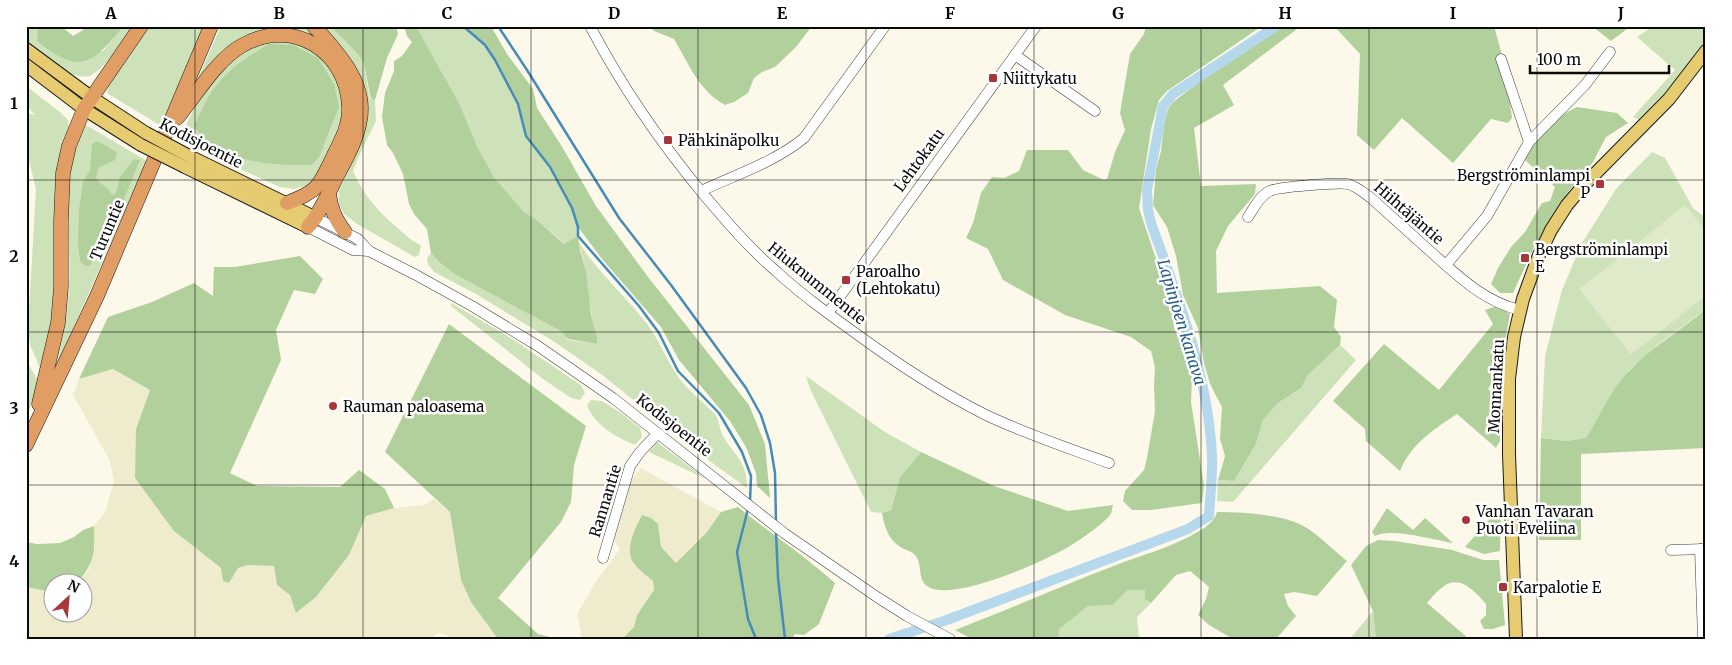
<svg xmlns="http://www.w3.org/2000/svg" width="1732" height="665" viewBox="0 0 1732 665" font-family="Merriweather,serif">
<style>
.farmland{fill:#efecce}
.green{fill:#cee2b9}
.forest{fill:#b2d09b}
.pitch{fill:#dfeaca}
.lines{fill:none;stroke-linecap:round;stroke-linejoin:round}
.stream{stroke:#478bba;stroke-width:2.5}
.canal{stroke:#b6d8ed;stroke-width:10}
.minor-casing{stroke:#3d3d3d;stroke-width:11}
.major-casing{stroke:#1b1b1b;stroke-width:14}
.highway-casing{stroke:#1b1b1b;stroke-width:15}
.minor{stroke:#fff;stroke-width:10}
.major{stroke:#e6cb71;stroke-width:12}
.highway{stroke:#e19e64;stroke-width:14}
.major-bridge-casing{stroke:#1b1b1b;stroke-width:14;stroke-linecap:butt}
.major-bridge{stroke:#e6cb71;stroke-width:12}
.grid{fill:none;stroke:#0a0a0a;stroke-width:1;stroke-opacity:0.55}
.poi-dot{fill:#a7363a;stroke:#fff;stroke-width:2}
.labels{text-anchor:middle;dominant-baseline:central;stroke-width:5;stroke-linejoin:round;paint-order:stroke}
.poi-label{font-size:15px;fill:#0a0a0a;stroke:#fff;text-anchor:start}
.street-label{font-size:15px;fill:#0a0a0a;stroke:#fff}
.water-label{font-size:16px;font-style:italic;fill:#255e8b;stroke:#fff}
.neatline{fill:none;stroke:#0a0a0a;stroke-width:2}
.grid-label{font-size:16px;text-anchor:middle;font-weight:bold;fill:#0a0a0a}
</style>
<rect width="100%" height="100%" fill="#fcf9eb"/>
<g class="farmland">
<polygon points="113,369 150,390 136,429 174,531 221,568 229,582 238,568 248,565 274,566 277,585 290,595 296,613 316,597 349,555 366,515 394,508 424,505 434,499 450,512 461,580 471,602 498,639 449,639 449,636 438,633 431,639 26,639 26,587 52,592 52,612 82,612 82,582 78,582 89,569 95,546 94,526 105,512 114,482 110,461 73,395 79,379"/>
<polygon points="641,468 721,512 707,532 676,563 660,547 658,524 633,564 653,581 654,590 637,615 634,627 622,639 582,639 577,614 595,583 620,549 615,543 614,534 632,479"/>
</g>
<g class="green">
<path d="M26,26h12l-1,15 66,10 21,-25h9c-11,14 -25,39 -40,48 -18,12 -53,-22 -67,-33z"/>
<path d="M150,26h54l-43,100 -54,-33c4,-20 30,-50 43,-67z"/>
<polygon points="221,26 309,26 329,47 274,30 194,87"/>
<path d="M322,26h8l27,27 7,11 6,35 5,1 1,21 -18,37 -5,13c11,26 28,43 49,61 6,5 11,10 19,13l-2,10 -4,2 -58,-33 -13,-10 -5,-10v-13l18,-41z"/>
<polygon points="416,26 463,26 485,45 518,104 526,136 550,167 572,208 578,227 578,236 565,244 537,220 524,212 494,177 477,146 460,105"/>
<path d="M1653,26h53c0,4 0,9 0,12 -2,9 -54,76 -63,81 -4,2 -6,0 -10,-2l42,-47 -38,-33z"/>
<polygon points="290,39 317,51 337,77 344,110 339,131 314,179 306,186 293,189 280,187 227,163 180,138 194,108 206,89 232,57 262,41"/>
<polygon points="26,86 61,113 68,120 69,130 55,313 41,370 30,345 28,327 36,190 26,147 26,113 35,115 26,105"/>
<path d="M86,125l61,36 -90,204c5,-25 10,-50 12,-75 3,-44 -10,-130 17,-165z"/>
<polygon points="1652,152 1665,158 1693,208 1706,218 1706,231 1685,206 1580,289 1631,354 1706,295 1706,309 1660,343 1629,370 1586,438 1566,441 1541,438 1545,356 1562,290 1582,243 1616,189"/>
<path d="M579,243c20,30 47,54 69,82 12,17 19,36 31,53 10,13 23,23 35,35 5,5 5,14 8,21 11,21 25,25 25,54l-36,-26 -110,-88 -48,-33 -77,-47 -42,-22 -6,-8 -1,-6 4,-5 8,9 17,13 106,56 6,9 29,4 -9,-50 -2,-23z"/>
<polygon points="451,303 506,335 581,385 585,393 580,400 571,398 543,379 451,306"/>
<polygon points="1340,345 1356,360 1233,502 1217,501 1218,480 1234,481 1256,444 1263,420 1278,403 1301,388 1307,376"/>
<polygon points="26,360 40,384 26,418"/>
<polygon points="806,376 885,432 921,452 900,477 891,510 882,513 871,512 810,389"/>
<path d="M591,400l11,1 19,12 19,15 2,9 -7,8c-18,-7 -41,-20 -48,-40z"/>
<polygon points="657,442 706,479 649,452"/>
<polygon points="1128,590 1145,590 1145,599 1151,603 1137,617 1139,639 1058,639 1058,629 1088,606 1113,605"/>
<polygon points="1373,611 1376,639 1350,639"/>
</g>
<g class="forest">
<path d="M38,26h23l12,10 10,-6 -1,-4h42c-32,38 -44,50 -87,15z"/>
<polygon points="334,26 396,26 398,34 387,58 375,100 371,99 364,64 357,53 334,30"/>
<polygon points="404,26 416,26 460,105 477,146 494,177 524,212 537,220 564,244 578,236 580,250 586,271 591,314 597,338 597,344 568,339 561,331 456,275 439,262 431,253 427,229 414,214 409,204 403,174 393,153 387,145 382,117 385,93 394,71 394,61 402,56 412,42 407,36"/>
<polygon points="463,26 491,26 507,54 533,89 537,108 561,145 596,206 648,277 749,405 765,444 770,498 757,486 756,473 746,447 730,421 679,360 661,327 602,259 578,227 572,208 550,167 526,136 518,104 485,45"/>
<path d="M650,26h162l-16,21 -21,20 -13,5 -8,6 -6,15 -14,9 -9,3c-27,-15 -36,-41 -51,-66l-20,-8z"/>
<polygon points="1146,26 1262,26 1167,91 1159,100 1151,129 1139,208 1173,310 1174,328 1188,359 1192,378 1191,402 1204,486 1202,503 1151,510 1132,510 1123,501 1125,491 1144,470 1147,458 1155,411 1154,386 1155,367 1151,351 1131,337 1065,315 1003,280 988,249 966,238 973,223 981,193 992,177 1004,178 1019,171 1027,150 1068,150 1083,170 1104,180 1107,179 1115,152 1125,130 1120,113 1130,54 1144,34"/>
<polygon points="1283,26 1301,26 1223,85 1234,105 1194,128 1201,186 1256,184 1255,194 1228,226 1216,251 1217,293 1320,286 1337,300 1334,327 1341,337 1340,345 1307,376 1301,388 1278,403 1263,420 1256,444 1234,481 1218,480 1225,456 1220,439 1222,407 1210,384 1204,363 1198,328 1183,295 1176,256 1167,227 1153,205 1156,170 1161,151 1164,125 1168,109 1173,102 1210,74"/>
<polygon points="1334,26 1494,26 1506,70 1512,118 1508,123 1491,119 1453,163 1402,118 1374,150 1357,135 1360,54"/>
<polygon points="1592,26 1627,26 1627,29 1611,41"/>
<path d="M269,44l24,1 25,13 16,26 5,23 -20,50 -7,8c-38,0 -97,-1 -118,-40 6,-10 10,-21 16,-31 15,-23 36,-37 59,-50z"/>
<path d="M1577,107l40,6 11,10 -22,14 -13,25 -25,30 -35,57 -20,44h-13l-9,-9 7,-16 13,-21 14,-15 17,-29 8,-2 5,-14 -30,-27c12,-23 28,-42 52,-53z"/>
<path d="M97,141l20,11 -2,8 -16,7 -3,10c2,6 5,6 10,10 4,3 3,6 8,8 5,-6 3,-12 7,-19 4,-6 9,-11 13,-17l6,1 -30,73 -20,33 -6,-1 -4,-4 -2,-19 1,-32 4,-28 7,-12 2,-26z"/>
<polygon points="300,256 323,279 315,294 294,290 276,330 281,360 230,473 257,486 340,487 359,470 385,489 394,508 366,516 349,555 316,597 296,613 290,595 277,585 274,566 248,565 238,568 229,583 223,581 221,568 174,531 135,478 136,429 150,390 113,369 79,379 108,317 152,302 194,283 213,296 214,267 235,267"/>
<path d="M1497,306l13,8 -12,64 -10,10 11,19 1,34 -4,7 -39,-34c-23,15 -46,30 -57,57l-34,-30 -1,-12 -32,-28 51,-57 55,46 54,-66 -8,-14z"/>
<path d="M1706,309v139l-125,6v86h-42l2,-102 25,3 20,-3c15,-23 24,-48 44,-68 23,-24 51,-40 76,-61z"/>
<polygon points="449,324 586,426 574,465 571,502 561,522 498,598 538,634 558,639 498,639 471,602 461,580 450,512 385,452"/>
<path d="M921,452l73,34 74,25 45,-6c-1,3 -1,8 -3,10 -9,11 -37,30 -49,36 -24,13 -111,52 -134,35 -10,-7 -4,-22 -12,-31 -5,-5 -11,-5 -16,-9 -11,-7 -15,-21 -17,-33l9,-3 9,-33z"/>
<polygon points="1495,505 1501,511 1500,551 1484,554 1465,547 1489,520 1489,511"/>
<path d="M738,507c32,26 67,49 97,76l-16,41 -15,11 -9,-1 -3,5h-170l12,-12 3,-12 17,-25 -1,-9c-6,-5 -13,-10 -18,-16 -12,-14 0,-36 7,-50l9,3 7,6 3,23 15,16 31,-31 14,-20z"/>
<path d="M1387,508l26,22 12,-12 28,25c-18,-3 -63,-16 -78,-7l-3,-4z"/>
<path d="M1217,512c24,0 66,2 88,15 15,9 28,23 42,34l-30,35 -23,-4 -10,2 4,12 8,10 -20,23h-43l-24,-14 -11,-10 8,-16 3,-12 -19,-16 -14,4 -25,28 -6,-4v-9h-17l-15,15 -25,1 -29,23 -1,10h-86l-17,-9c53,-20 104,-43 156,-63 29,-12 61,-19 88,-36 8,-4 16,-11 18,-19z"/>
<path d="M94,526c1,25 1,36 -16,56h-26v10l-26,-5v-45l11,2 23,-1 14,-6 9,-7z"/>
<path d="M1378,540l17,1 57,9 31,10h16l6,65 -12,4h-9l-4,-8 6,-6v-11c-9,-11 -26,-30 -42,-18 -6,4 -12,11 -17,17l41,35 -1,1h-91l-3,-28 -22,-46 15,-19z"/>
</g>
<polygon class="pitch" points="1685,205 1706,231 1706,295 1631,354 1580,289"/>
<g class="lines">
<g class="stream">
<polyline points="463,26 485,45 495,60 518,104 526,136 550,167 572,208 578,227 578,236 639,306 659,333 678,371 719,413 742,452 751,476 750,501"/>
<polyline points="498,26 527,70 619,218 671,285 746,388 761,415 770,443 775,473 776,522"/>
<polyline points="748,509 737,552 748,619 756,639"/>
<polyline points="776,532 778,578 785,639"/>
</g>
<path class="canal" d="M889,639l55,-18 244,-92 21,-13c1,-20 4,-41 3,-61 -4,-81 -34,-157 -61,-232l-3,-13 -1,-20 16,-84 10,-12 103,-68"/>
<g class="minor-casing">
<g id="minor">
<path d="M590,26c32,61 70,116 114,169 23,27 46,54 73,77 25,23 53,43 81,63 41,30 82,57 128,80 40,19 82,33 123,48"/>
<polyline points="1015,55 1095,111"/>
<polyline points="1501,59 1529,142"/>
<path d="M701,191c34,-16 74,-29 103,-53l81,-112"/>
<path d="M1248,217c6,-9 12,-22 22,-26 7,-4 69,-9 78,-7 8,2 16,9 23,14 20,18 40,36 60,54 26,23 53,50 89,58"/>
<polyline points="316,218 358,239 369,251"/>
<polyline points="308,227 353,250 369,251 416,275 472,306 538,346 613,398 784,533 877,597 907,616 950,639"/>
<polyline points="1446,265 1487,216 1529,142 1585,85 1610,52"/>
<polyline points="828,313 1036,26"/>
<polyline points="1700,549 1703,639"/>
<polyline points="1671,550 1705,549"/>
<polyline points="603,558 630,466 640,452 658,433"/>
</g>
</g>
<g class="major-casing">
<g id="major">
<polyline points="26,49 91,97 146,133"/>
<polyline points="26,65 84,109 141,145"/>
<polyline points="189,156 316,218"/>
<polyline points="185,167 308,227"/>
<polyline points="1516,639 1509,454 1509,379 1514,337 1523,299 1539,255 1551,230 1567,205 1583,186 1669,99 1706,51"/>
</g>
</g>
<g class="highway-casing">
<g id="highway">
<path d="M177,118c19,-23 40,-59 66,-73 50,-28 104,6 106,62 1,18 -8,34 -16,50 -14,29 -14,34 -46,46"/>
<path d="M329,194c2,16 7,26 16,38"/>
<path d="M308,227c13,-15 21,-35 30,-53 9,-17 19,-35 22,-54 7,-38 -23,-68 -46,-94"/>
<polyline points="39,404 58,323 61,287 61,221 63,173 69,146 84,109 141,26"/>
<polyline points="26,445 97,296 211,26"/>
</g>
</g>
<use href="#minor" class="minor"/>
<use href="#major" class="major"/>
<use href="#highway" class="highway"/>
<g class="major-bridge-casing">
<g id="major-bridge">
<polyline points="146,133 189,156"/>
<polyline points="141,145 185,167"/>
</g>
</g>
<use href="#major-bridge" class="major-bridge"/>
</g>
<path class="grid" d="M195,26v613M363,26v613M531,26v613M698,26v613M866,26v613M1034,26v613M1201,26v613M1369,26v613M1537,26v613M26,180h1680M26,332h1680M26,485h1680"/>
<g class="poi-dot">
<rect x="988" y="73" width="10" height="10" rx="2.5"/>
<rect x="663" y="135" width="10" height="10" rx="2.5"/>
<rect x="1595" y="179" width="10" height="10" rx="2.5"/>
<rect x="1520" y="253" width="10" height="10" rx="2.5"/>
<rect x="841" y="275" width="10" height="10" rx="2.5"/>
<circle cx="333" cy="406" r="5"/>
<circle cx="1466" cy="520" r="5"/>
<rect x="1498" y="582" width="10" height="10" rx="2.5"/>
</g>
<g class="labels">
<g class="poi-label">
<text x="1003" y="78">Niittykatu</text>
<text x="678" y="140">Pähkinäpolku</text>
<text x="1590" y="175" text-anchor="end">Bergströminlampi<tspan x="1590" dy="17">P</tspan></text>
<text x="1535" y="249">Bergströminlampi<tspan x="1535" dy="17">E</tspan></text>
<text x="856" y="271">Paroalho<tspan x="856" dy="17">(Lehtokatu)</tspan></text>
<text x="343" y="406">Rauman paloasema</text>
<text x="1476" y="511">Vanhan Tavaran<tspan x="1476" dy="17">Puoti Eveliina</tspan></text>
<text x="1513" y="587">Karpalotie E</text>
</g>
<g class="street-label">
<text transform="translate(201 143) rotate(27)">Kodisjoentie</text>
<text transform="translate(919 160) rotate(-54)">Lehtokatu</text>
<text transform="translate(1409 213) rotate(41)">Hiihtäjäntie</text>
<text transform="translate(107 230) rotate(-67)">Turuntie</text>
<text transform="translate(817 283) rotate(39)">Hiuknummentie</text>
<text transform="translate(1496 386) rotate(-87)">Monnankatu</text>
<text transform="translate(674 425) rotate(38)">Kodisjoentie</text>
<text transform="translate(605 501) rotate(-73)">Rannantie</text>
</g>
<g class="water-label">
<text transform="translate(1182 322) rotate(73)">Lapinjoen kanava</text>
</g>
</g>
<rect width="1732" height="665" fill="none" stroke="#ffffff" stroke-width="55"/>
<g transform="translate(68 598) rotate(26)"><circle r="24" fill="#ffffff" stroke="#9d9d9d"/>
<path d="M0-4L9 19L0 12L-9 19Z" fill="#a7363a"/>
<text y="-8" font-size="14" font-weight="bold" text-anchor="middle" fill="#0a0a0a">N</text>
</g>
<path d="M1530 65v8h139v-8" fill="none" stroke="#0a0a0a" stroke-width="2.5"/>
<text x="1537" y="65" font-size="15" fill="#0a0a0a" stroke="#ffffff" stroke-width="4" paint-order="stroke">100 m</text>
<rect x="28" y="28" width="1676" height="610" class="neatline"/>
<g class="grid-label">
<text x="111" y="19">A</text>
<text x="279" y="19">B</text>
<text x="447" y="19">C</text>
<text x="614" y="19">D</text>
<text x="782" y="19">E</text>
<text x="950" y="19">F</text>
<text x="1118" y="19">G</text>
<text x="1285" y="19">H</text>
<text x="1453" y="19">I</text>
<text x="1621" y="19">J</text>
<text x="14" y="109">1</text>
<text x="14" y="262">2</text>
<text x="14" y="414">3</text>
<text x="14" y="567">4</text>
</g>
</svg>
